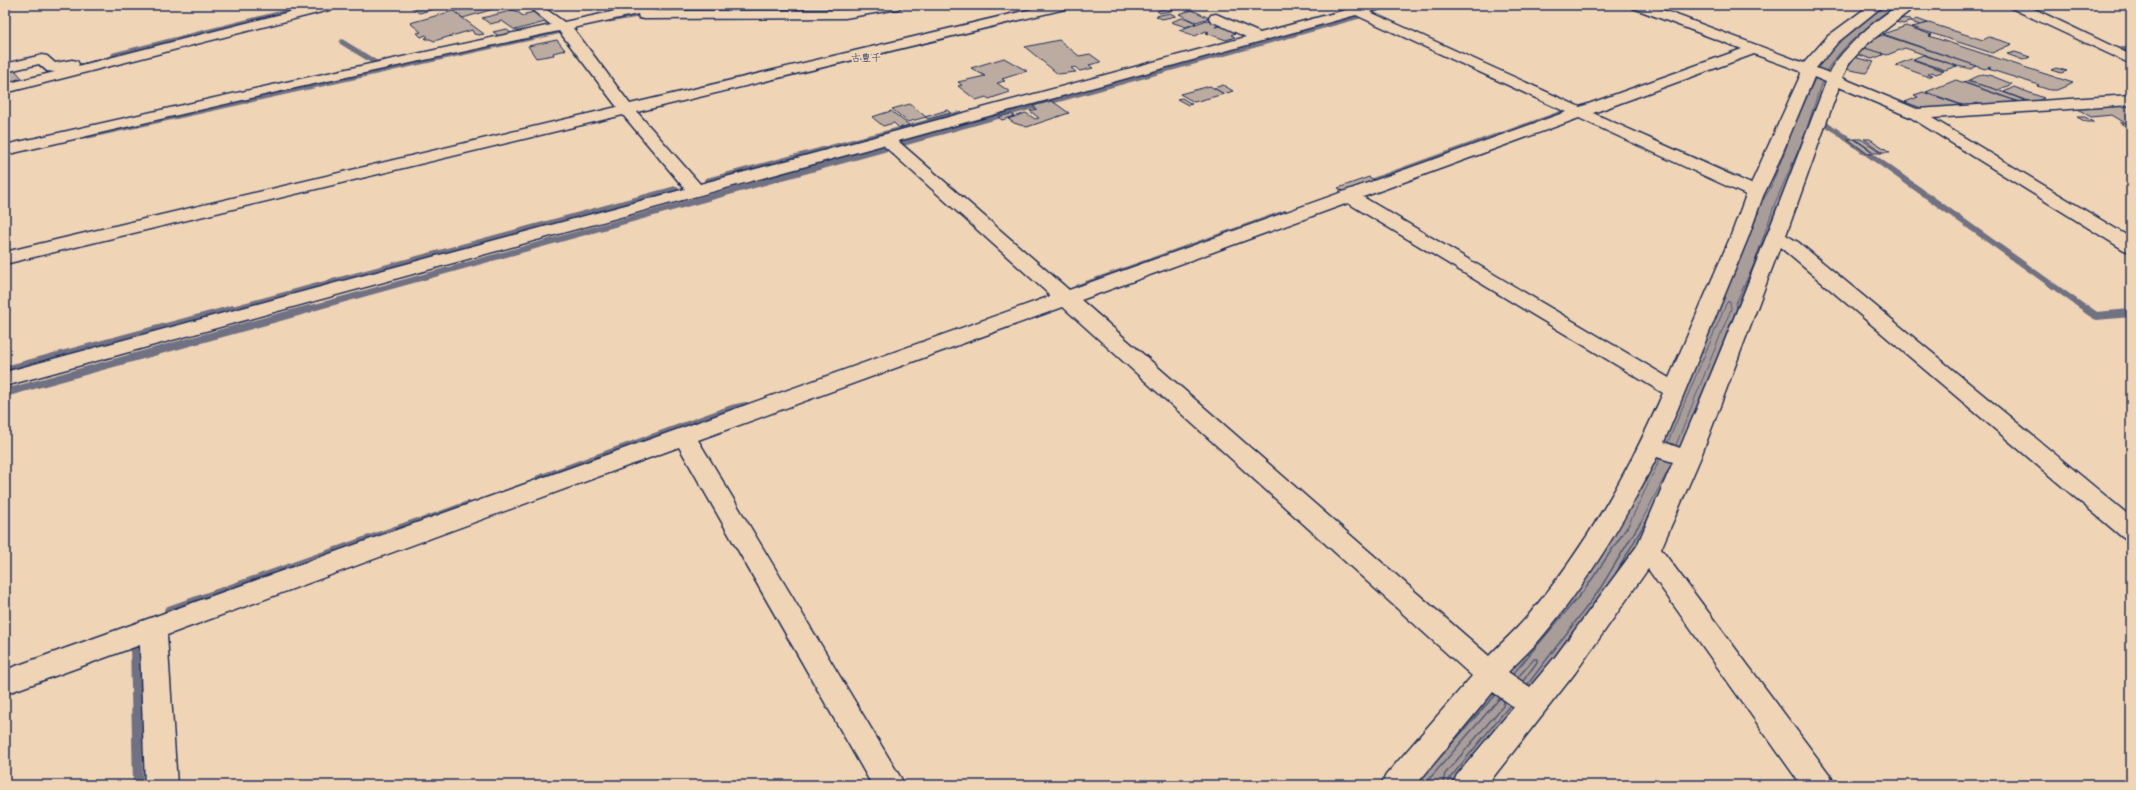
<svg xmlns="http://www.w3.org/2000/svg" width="2136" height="790" viewBox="0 0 2136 790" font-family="Pangolin,'Klee One',sans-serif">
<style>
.water{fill:#a99d9a;stroke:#707182}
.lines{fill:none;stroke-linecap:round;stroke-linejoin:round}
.shore-far1{stroke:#545b76;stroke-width:1}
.shore{stroke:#545b76;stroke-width:1.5}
.stream-far3{stroke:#707182;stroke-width:5}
.stream-far2{stroke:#707182;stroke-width:6}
.stream-far1{stroke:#707182;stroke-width:8}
.stream{stroke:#707182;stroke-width:10}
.building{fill:#bbaba0;stroke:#1b2f5e}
.minor-casing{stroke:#1b2f5e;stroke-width:3}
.minor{fill:#efd4b6;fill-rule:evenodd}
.labels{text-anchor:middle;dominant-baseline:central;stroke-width:4;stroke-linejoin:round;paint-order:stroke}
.far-quarter-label{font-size:10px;fill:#1b2f5e;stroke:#efd4b6}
</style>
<rect width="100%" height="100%" fill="#efd4b6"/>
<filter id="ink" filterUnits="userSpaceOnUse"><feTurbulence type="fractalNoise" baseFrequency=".025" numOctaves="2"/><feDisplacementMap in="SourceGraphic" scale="8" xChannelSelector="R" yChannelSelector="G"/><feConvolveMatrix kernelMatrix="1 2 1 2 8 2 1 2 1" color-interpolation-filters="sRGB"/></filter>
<g filter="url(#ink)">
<g class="water">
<polygon points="1882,5 1905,5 1827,84 1742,307 1638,544 1605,597 1455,785 1405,785 1583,576 1818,57"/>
<polygon points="1370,12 1371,12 1582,107 1580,108"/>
<polygon points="1590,111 1740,177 1737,178 1589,112"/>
</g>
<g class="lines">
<g class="shore-far1">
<path d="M1826,71c20,-30 43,-46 72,-66"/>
<polyline points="1796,122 1815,79"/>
<polyline points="1806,131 1822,81"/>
<polyline points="1763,200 1770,189 1790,138"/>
<polyline points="1733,277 1759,212"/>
<polyline points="1737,308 1736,303 1754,264 1775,203 1805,135"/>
<polyline points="1668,442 1727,302 1730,301 1731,309 1676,445"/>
<polyline points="1629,524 1660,459"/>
<polyline points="1640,524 1671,465"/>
<polyline points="1645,524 1648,518"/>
</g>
<g class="shore">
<polyline points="1616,573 1645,523"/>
<polyline points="1513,674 1586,588 1630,523"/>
<polyline points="1518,677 1534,659 1537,659 1537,662 1523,681"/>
<polyline points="1528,684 1598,592 1640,523"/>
<polyline points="1435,763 1495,695"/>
<polyline points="1424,785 1500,698"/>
<polyline points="1442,785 1445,774 1503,706 1504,701"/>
<polyline points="1448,785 1450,778 1510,705"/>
</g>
<g class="stream-far3">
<polyline points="609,20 649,13"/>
<polyline points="342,42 376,63 385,61"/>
<polyline points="2116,50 2131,49"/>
<polyline points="114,55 314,5"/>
<polyline points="40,64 50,72 63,69"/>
<polyline points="1824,122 1846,138"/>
<polyline points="88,136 557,32"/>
<polyline points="868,138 958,114"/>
<polyline points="920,138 1363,15"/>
<polyline points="1492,138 1570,110"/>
</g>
<g class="stream-far2">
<polyline points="1845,137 2087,310"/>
<polyline points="899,144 924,137"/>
<polyline points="707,181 872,137"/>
<polyline points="1342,192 1495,137"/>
<polyline points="1078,287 1285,213"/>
<polyline points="229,310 676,189"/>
<polyline points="305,310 887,148"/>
</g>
<g class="stream-far1">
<polyline points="2086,309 2096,316 2131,313"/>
<polyline points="5,370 233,309"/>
<polyline points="5,393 309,309"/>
<polyline points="539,479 732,409 746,406"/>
<polyline points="416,524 468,505"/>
</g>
<g class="stream">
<polyline points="169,611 418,523"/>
<polyline points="135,643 138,785"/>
</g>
</g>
<g class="building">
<polygon points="414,5 444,5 446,6 419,13 411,7"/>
<polygon points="476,5 493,5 497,8 463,18 454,11"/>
<polygon points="494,5 519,5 501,10"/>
<polygon points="603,5 634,5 636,7 610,13"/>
<polygon points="681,5 690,13 659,13 656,10"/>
<polygon points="691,5 717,5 696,10"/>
<polygon points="1331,5 1354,5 1356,6 1342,10"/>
<polygon points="1170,7 1174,10 1160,13 1157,11"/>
<polygon points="514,10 525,17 525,14 534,12 549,21 515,30 502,21 490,24 482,18"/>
<polygon points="1192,10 1209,18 1196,22 1179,14"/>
<polygon points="453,11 484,34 479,35 474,34 472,30 434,41 430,39 426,39 425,38 428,37 426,35 421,37 417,33 421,32 410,23"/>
<polygon points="1170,13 1176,16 1162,19 1156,16"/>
<polygon points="1182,18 1185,18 1196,23 1186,27 1171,22"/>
<polygon points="1904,18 1912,21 1903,24 1895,22"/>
<polygon points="1917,19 1928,23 1921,25 1910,22"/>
<polygon points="1207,20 1221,24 1215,27 1225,25 1238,32 1231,35 1235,37 1226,40 1206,33 1209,32 1206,31 1195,36 1179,30"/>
<polygon points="1929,23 1983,40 1989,37 2012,44 1992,53 1912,27"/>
<polygon points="1906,26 1932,35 1929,36 2073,83 2057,90 2050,90 2037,86 2039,85 1988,69 1991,68 1989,67 1985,69 1883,34"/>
<polygon points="506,29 511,33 499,36 493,32"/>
<polygon points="1883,35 1977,66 1971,69 1957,66 1905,48 1887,55 1861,47 1869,40"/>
<polygon points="557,40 565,50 553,53 554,55 536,58 528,46"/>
<polygon points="1059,40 1079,56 1090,54 1101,62 1089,65 1093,68 1080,71 1075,67 1071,68 1076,72 1058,74 1025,47"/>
<polygon points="1861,47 1882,53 1883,55 1872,59 1855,54"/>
<polygon points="2015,52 2030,57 2023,60 2007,54"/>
<polygon points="1923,55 1957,66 1945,70 1913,59"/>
<polygon points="112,56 114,57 77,65"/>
<polygon points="1853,57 1874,62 1866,73 1845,69"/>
<polygon points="1004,58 1027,71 1002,79 1005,81 997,83 1010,92 989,99 986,97 976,100 958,86 962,85 958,82 985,76 971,68"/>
<polygon points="1911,59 1944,71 1936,74 1932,72 1928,74 1933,75 1929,77 1896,65"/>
<polygon points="13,68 22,78 5,83 5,71"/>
<polygon points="2056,68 2067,71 2061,73 2051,70"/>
<polygon points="1983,74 1992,76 2012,84 1998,90 1967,81"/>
<polygon points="1956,80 2016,101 2007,105 2001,103 1994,106 1988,104 1984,106 1977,103 1968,107 1926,92"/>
<polygon points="1966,81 1992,88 2029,102 2025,104 1963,82"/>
<polygon points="1223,85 1233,91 1224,94 1214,88"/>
<polygon points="1210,86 1224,94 1194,102 1180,94"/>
<polygon points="2014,87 2044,98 2033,103 2004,92"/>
<polygon points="1923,92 1967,107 1924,109 1905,102 1918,97 1914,95"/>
<polygon points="1182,98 1192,104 1188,105 1177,99"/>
<polygon points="1052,101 1069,113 1027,127 1014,123 1008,119 1026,113 1035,119 1039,118 1030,111 1037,109 1033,106"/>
<polygon points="910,104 926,117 908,122 892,109"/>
<polygon points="2131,104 2131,129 2120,123 2125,123 2112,115 2091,117 2076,108"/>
<polygon points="947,110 951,113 928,119 925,117"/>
<polygon points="891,111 909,125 899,128 894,123 883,126 872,117"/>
<polygon points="1011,114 1015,116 1002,120 998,117"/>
<polygon points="2077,117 2085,117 2094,122 2086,122"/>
<polygon points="1848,139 1854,139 1874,153 1868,154"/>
<polygon points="1855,139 1861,139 1882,153 1875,153"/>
<polygon points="1864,139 1870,139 1890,152 1882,152"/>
<polygon points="1369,177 1374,180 1343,191 1338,188"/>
</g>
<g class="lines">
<g class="minor-casing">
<g id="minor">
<polygon points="317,5 338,5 337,8 5,93 5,84 55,72 47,71 39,64 5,72 5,64 42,55 47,56 55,63 72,60 77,61 79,64 78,66"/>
<path d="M526,5h14l24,17 80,-17h24l-1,3 -15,3 193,-1 30,-5h29l-6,4 -53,9 -201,1 -5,-1 -1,-4 -65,14 57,76 419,-99h22l-6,4 -428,103 63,72 546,-147 -35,-16 -2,-3 2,-3 5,-1 44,19 104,-28h21l-1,3 -14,4 210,95 162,-58 -109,-41 -1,-3h18l154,58 24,-27 42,-31h14l-46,37 -22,26 13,5c7,-18 54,-62 73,-68 4,-1 11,0 15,0l-50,39 -17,18 -8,16 75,31 214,-14v10l-199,13 199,120v14l-7,-2 -214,-133 -71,-30 -53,148 12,7 333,275v23l-9,-3 -342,-290 -80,212 -39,90 169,226 5,10h-34l-153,-216 -73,104 -88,112h-35l5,-10 57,-68 -21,-15 -77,93h-35l5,-10 86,-99 -409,-369 -365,133 207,345h-33l-193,-338 -512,188 10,150h-32l-5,-140 -135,49v-24l1046,-374 -168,-151 -878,241v-14l680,-183 -62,-74 -618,149v-12l612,-145 -58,-76 -282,61 -272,63v-10l272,-61 274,-59zM1356,15l210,97 -497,178 -171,-149zM1754,54l46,17 1,3 -50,110 -158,-71zM1814,77l12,5c-47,123 -94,245 -146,366l-16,-6 84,-204 15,-42 11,-23zM1579,118l167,77 -16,43 -61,140 -306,-181zM1348,203l315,190c-35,80 -79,157 -136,224 -12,14 -26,26 -38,39l-408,-356zM1657,457l16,5 -36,84 -82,111 -25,30 -22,-15c13,-13 27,-26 38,-40 44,-53 80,-114 111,-175z"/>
<polygon points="2010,5 2026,5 2131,55 2131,64 2011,8"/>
</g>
</g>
<use href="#minor" class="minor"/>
</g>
</g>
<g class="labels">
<g class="far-quarter-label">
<text x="866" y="58">古豊千</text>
</g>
</g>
<rect width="2136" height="790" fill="none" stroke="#efd4b6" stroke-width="20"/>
<rect x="10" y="10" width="2116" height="770" fill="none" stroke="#1b2f5e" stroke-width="1.5" filter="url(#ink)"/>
</svg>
